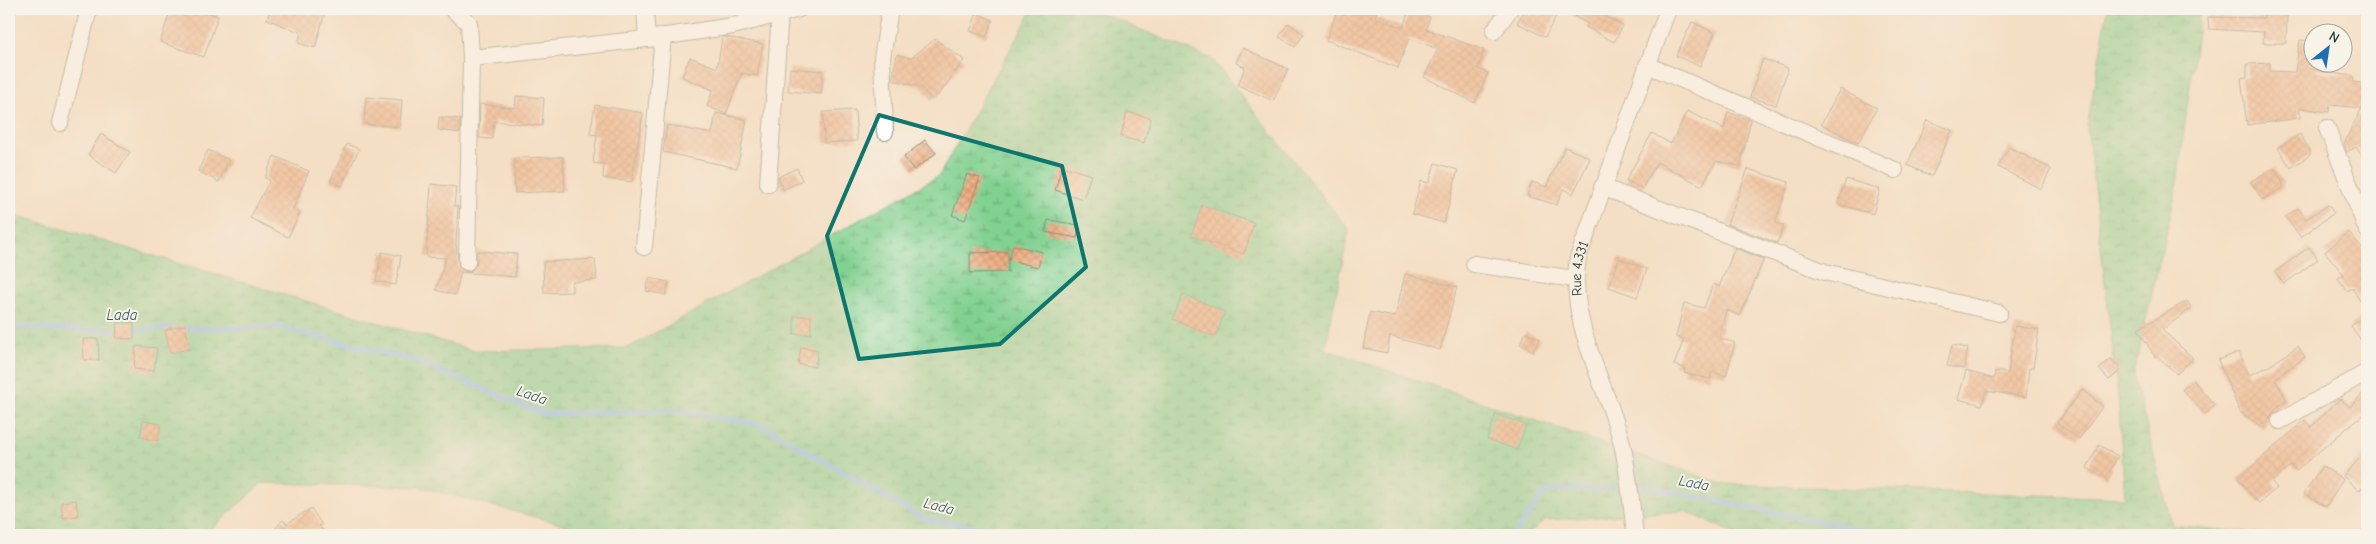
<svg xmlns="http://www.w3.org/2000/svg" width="2376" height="544" viewBox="0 0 2376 544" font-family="'Comic Neue',sans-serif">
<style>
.wetland{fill:url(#wetland-marsh);stroke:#508762}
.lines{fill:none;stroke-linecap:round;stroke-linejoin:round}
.stream{stroke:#84b9f3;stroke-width:5}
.building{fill:url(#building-cross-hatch)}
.street-casing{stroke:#8a8e7c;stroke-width:18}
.street{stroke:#fff;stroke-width:16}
.marked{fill:none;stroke:#0f766e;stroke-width:4;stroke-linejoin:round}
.labels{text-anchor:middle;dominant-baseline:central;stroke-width:4;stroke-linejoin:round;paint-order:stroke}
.street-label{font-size:14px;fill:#1f3d34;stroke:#f7f3e8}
.water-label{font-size:15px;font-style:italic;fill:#385c64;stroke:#f7f3e8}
</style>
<defs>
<pattern id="wetland-marsh" width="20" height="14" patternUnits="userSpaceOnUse" patternTransform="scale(1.25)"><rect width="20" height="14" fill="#81d191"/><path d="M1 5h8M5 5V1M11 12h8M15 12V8" fill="none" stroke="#69ab77"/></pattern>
<pattern id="building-cross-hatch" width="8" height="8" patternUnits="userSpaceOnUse" patternTransform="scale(1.25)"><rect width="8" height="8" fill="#f0aa7b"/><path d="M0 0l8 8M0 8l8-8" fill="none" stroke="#c28c66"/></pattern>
</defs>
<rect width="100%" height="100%" fill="#f7f3e8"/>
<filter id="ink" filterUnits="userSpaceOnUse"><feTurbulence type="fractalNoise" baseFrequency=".02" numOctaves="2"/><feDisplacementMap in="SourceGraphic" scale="10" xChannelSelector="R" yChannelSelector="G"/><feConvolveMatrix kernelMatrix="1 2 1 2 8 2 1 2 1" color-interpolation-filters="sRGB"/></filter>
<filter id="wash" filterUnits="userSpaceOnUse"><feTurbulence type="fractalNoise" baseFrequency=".0096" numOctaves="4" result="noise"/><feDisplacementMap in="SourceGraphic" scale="20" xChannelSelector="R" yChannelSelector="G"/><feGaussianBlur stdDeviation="1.12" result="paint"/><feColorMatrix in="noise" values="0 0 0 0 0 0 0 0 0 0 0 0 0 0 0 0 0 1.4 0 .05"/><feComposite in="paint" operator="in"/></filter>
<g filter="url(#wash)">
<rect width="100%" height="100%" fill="#f4dfc4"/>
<polygon class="wetland" points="1033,9 1091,9 1212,59 1349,230 1325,349 1723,484 2125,498 2118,396 2087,126 2108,9 2200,9 2176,191 2133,375 2172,525 2276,535 1737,535 1685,511 1546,520 1526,535 597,535 596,533 421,487 262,483 205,535 9,535 9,213 475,351 628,348 939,176"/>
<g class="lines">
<g class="stream">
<polyline points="9,327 75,330 280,327 416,361 543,414 674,410 762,425 924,519 1032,535"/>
<polyline points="1514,535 1546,491 1648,487 1888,535"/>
</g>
</g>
<g id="blocks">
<g class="building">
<polygon points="171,9 197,9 218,16 204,57 160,42"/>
<polygon points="271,9 314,9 325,12 315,48 298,43 301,33 267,19"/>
<polygon points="1338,9 1378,9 1375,17 1403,28 1409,10 1430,17 1426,29 1484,50 1478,69 1488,73 1475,103 1424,77 1438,49 1409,38 1398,68 1326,40"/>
<polygon points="1525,9 1560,9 1545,37 1517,23"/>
<polygon points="1561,9 1591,9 1623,26 1614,42 1586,27 1588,24"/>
<polygon points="977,13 993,20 986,37 970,31"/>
<polygon points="2264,13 2287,14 2286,43 2263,43 2264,32 2209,29 2208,17 2264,18"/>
<polygon points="1692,22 1715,33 1700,66 1676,56"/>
<polygon points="1288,23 1304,34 1295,47 1279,37"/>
<polygon points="725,37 763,44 757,76 742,73 726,114 707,106 713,90 682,77 690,57 717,68 722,38"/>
<polygon points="935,39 964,60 941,92 932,100 921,87 893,80 893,75 897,54 911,58"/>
<polygon points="2300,40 2314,42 2314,62 2318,62 2317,71 2353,76 2354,82 2367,84 2367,164 2356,147 2347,152 2344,143 2362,108 2330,105 2329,112 2300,108 2300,118 2247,125 2241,78 2247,77 2247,64 2270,63 2270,71 2295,72"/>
<polygon points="1243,48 1288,69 1273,101 1238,85 1245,67 1236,63"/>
<polygon points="1763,59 1788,68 1776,105 1750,97"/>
<polygon points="790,68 823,71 821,94 788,91"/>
<polygon points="1840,89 1877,108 1858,143 1821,124"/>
<polygon points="516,96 544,98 542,126 494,121 492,139 479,138 480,104 515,108"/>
<polygon points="366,97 402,100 400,127 364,124"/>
<polygon points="595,105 643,113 632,182 603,178 604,164 593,163 597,135 590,134"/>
<polygon points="855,110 857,141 824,143 823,112"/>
<polygon points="1687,111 1724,129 1728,112 1751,120 1740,166 1716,161 1702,186 1657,162 1642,189 1626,180 1652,133 1671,144"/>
<polygon points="1127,112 1151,118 1144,143 1121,137"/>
<polygon points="716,113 747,120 737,168 663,152 667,125 712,134"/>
<polygon points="439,117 460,119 460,133 438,130"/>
<polygon points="1927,120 1952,130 1932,176 1907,165"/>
<polygon points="101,134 130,152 116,173 88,155"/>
<polygon points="2300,134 2310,150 2310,155 2291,168 2278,148"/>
<polygon points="925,140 936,153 914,170 904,157"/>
<polygon points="347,144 359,149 342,186 330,181"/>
<polygon points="1565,147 1590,158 1573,194 1563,189 1557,205 1527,196 1532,182 1546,187"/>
<polygon points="2009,147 2051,169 2041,189 1998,167"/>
<polygon points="208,150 229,160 219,182 198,171"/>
<polygon points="274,156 309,171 293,209 300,213 288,237 250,218 270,180 265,178"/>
<polygon points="563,157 565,191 515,193 514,158"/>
<polygon points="1435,163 1458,170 1444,223 1412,214 1421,181 1429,183"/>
<polygon points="1062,166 1091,175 1083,199 1055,190"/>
<polygon points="797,168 802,180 783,190 778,177"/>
<polygon points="2274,168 2283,183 2283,188 2262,200 2251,181"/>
<polygon points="1748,169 1789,182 1775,223 1784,226 1777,243 1727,224"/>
<polygon points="967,174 980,178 965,220 952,215"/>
<polygon points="1846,179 1880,189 1873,214 1838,204"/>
<polygon points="431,184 456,187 454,206 458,206 456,245 459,267 466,272 472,270 477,263 477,251 517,254 515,277 461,272 455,295 436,290 446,258 426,257"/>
<polygon points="1202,205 1254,223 1244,254 1191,236"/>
<polygon points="2328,205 2334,213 2301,237 2285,217 2298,208 2306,219"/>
<polygon points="1048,220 1079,225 1077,238 1045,232"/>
<polygon points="2349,232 2367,254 2367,312 2352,288 2347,291 2338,278 2344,275 2325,252"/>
<polygon points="1013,245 1042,252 1038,267 1009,260"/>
<polygon points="2309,247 2318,259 2284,284 2275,272"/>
<polygon points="1735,248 1764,259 1740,316 1726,310 1719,338 1735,343 1726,376 1712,372 1710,379 1684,373 1685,368 1674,365 1684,339 1676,337 1684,303 1704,308 1713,284 1719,287"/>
<polygon points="382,252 401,256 396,285 376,281"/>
<polygon points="1008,252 1008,272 970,273 970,253"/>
<polygon points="1619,258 1647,269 1637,297 1609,287"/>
<polygon points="595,259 597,280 572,282 572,292 544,293 543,262"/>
<polygon points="1405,274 1457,287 1440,350 1390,336 1387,353 1363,348 1370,312 1395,317"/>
<polygon points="649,278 669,282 666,295 646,291"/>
<polygon points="1183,294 1225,312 1215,337 1173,319"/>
<polygon points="2187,301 2192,308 2162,330 2193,358 2177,374 2157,356 2155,357 2138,329"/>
<polygon points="2367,314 2367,349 2351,326"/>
<rect x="794" y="316" width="17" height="18"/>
<polygon points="117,323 134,323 134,339 116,338"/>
<polygon points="185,325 190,349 170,353 165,330"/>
<polygon points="2015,326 2039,330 2033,368 2029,368 2026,397 1986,391 1982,405 1958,399 1966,371 1994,379 1995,371 2008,373"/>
<polygon points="1526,332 1540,339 1533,351 1520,344"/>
<polygon points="83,339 98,339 99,360 84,360"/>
<polygon points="1952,345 1968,348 1964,369 1947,366"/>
<polygon points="136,346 157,348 154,371 134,369"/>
<polygon points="2298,346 2305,357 2275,379 2287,401 2278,406 2263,428 2240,412 2218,360 2239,352 2249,375 2268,367"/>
<polygon points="801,347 818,350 815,367 798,364"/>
<polygon points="2111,359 2121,370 2109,380 2099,369"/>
<polygon points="2193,380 2215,405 2205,414 2182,390"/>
<polygon points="2367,389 2367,411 2296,471 2291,465 2272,482 2277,488 2259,503 2238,479 2305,420 2311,427 2340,399 2350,407"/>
<polygon points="2082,390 2103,406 2079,439 2057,423"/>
<polygon points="1496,414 1526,425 1517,450 1487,439"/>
<polygon points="143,421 161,424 158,441 140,437"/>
<polygon points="2099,445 2118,456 2106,478 2087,468"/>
<polygon points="2367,451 2367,482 2359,491 2343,476"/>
<polygon points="2322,466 2343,479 2326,507 2304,494"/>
<polygon points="76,500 78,516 63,518 61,502"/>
<polygon points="311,508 322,525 319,526 328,535 269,535 283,520 287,524"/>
</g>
</g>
</g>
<g filter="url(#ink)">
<use href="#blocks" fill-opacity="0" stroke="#8a8e7c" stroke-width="1"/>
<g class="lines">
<g class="street-casing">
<g id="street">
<polyline points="452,9 469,23 471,58 467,262"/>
<polyline points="645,9 647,39"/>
<polyline points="1494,31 1510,9"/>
<polyline points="471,58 647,39 733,26 799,9"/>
<polyline points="1647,65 1895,170"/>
<polyline points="60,123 89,9"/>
<polyline points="2327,128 2367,230"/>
<polyline points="885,132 882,58 890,9"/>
<polyline points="768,184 780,13"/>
<polyline points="1602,187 1825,272 1999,313"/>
<polyline points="644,247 663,36"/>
<polyline points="1474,264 1574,279"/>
<polyline points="2280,421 2367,372"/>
<path id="s1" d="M1635,535c-3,-29 -6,-58 -12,-87 -15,-63 -56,-123 -45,-190l90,-249"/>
</g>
</g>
<use href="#street" class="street"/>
</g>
</g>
<path d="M0 0H2376V544H0ZM879,115l183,51 24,101 -86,77 -141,15 -32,-123z" fill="#f4dfc4" fill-opacity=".55" fill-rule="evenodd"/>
<path class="marked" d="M879,115l183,51 24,101 -86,77 -141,15 -32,-123z"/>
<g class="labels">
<g class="street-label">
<text stroke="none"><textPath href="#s1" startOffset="275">Rue 4.331</textPath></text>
</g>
<g class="water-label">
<text x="122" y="315">Lada</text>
<text transform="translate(532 395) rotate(19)">Lada</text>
<text transform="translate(1694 483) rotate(11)">Lada</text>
<text transform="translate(939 506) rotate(14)">Lada</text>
</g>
</g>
<rect width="2376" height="544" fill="none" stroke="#f7f3e8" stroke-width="30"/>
<g transform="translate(2328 48) rotate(30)"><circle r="24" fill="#f7f3e8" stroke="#a1aaa0"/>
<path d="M0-4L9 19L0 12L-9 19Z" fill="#1f6fb2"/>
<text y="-8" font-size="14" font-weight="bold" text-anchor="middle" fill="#1f3d34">N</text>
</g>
</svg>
